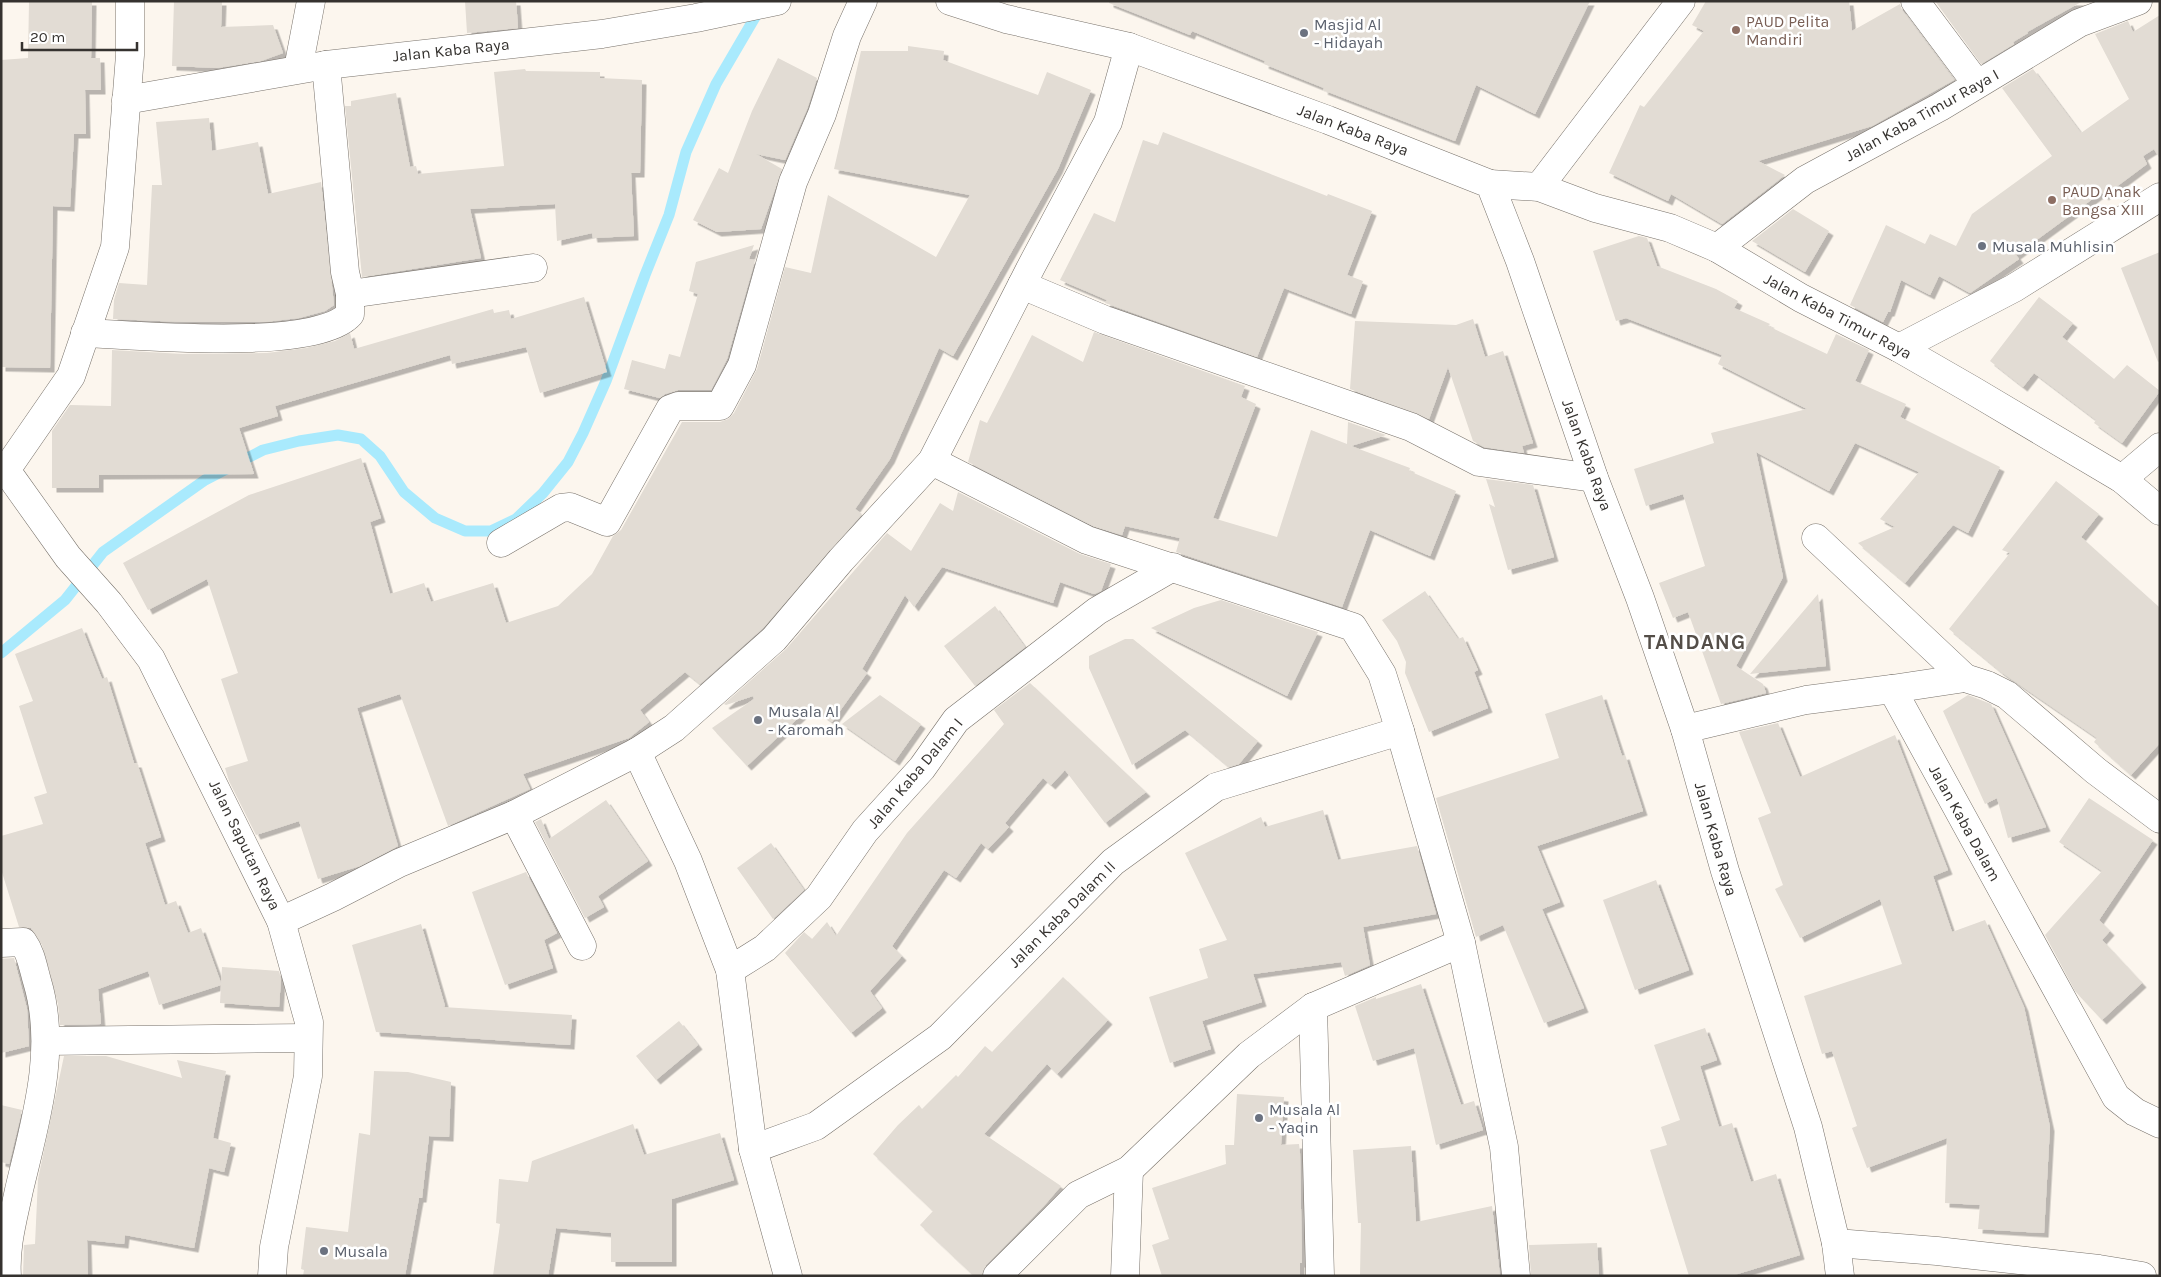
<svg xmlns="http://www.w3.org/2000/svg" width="2161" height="1277" viewBox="0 0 2161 1277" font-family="Karla,sans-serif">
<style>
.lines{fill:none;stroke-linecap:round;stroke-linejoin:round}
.stream{stroke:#a9eafd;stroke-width:11}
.building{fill:#e2dcd4;filter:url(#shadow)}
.minor-casing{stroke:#78726b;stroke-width:29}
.minor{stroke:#fff;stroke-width:28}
.education-dot{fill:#8d6e63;stroke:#fff;stroke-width:2}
.worship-dot{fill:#6b7280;stroke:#fff;stroke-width:2}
.labels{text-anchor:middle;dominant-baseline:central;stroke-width:5;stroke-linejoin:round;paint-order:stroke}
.education-label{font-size:16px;fill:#785e54;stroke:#fff;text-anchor:start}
.worship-label{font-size:16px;fill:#5b616d;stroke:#fff;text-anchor:start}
.street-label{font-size:16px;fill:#35322f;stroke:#fff}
.district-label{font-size:21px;font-weight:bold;letter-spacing:1px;fill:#544e48;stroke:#fff}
</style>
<defs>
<filter id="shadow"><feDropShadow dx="4.5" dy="4.5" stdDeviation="0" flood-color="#0004"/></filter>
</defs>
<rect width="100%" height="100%" fill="#fcf6ee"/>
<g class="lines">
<polyline class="stream" points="1,653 65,600 103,552 205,480 263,450 299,441 338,435 361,439 380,456 404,492 435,518 465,531 491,531 516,519 543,493 568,462 583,433 606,381 645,275 669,215 686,152 716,84 761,7"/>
</g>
<g class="building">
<polygon points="29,1 92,1 91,58 100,58 101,90 85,90 86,134 74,134 70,207 53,206 50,368 1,367 1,60 28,58"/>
<polygon points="174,1 222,1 221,27 273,25 283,53 261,61 217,68 172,66"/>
<polygon points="465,1 516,1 518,28 467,33"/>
<polygon points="1109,1 1590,1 1535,114 1476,85 1455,141 1323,90 1324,88 1264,64 1265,61 1192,31 1190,35 1109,3"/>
<polygon points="1706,1 1849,1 1852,31 1900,4 1902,10 1954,80 1872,126 1758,161 1785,175 1722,224 1671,194 1668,201 1609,173 1640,105 1644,107 1704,31 1692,25"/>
<polygon points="1935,1 2083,1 2027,32 2028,33 2013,42 2014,44 1981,64"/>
<polygon points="2160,15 2160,159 2154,149 2143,156 2147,164 2104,196 2102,192 2016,255 2019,259 1970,293 1939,276 1930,295 1901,280 1890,312 1888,312 1883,322 1850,305 1886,225 1925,244 1930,234 1956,246 1972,214 2052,156 2002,88 2033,69 2081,133 2129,99 2095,34 2128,21 2133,32"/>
<polygon points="908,46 944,51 943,60 1038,95 1047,72 1091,90 1058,169 953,356 939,348 890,459 855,509 862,514 763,628 700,684 685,672 640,710 649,722 629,738 523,774 530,789 448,826 400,694 357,708 398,846 360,866 318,879 299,821 256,835 229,781 225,768 248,761 221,679 238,673 207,579 148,610 123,563 249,495 361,458 381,518 370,522 390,594 424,583 431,602 493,583 506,623 558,606 592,574 613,536 621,530 682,422 720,422 728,419 734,413 757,369 785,267 811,273 828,195 936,257 970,195 834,169 861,51 908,51"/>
<polygon points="778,58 817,78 807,109 785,160 756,154 782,169 761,229 717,232 693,220 719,168 728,173 752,111"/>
<polygon points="525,69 526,71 600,72 600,78 642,80 640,173 631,173 634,236 593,238 592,233 557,241 555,204 470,209 481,258 362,277 345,106 351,106 351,101 396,93 410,167 416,166 418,174 504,166 494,72"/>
<polygon points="209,118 212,151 258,142 268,194 321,182 334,305 325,311 299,318 264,322 183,322 113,319 114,300 119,283 147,285 152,185 162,185 156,122"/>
<polygon points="1163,132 1327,196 1328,194 1372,211 1347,275 1363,281 1351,314 1284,288 1257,357 1111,305 1105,303 1107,300 1060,280 1094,213 1115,222 1143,140 1158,145"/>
<polygon points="1793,209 1829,231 1805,272 1752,241"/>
<polygon points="1639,236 1647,238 1657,266 1716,289 1738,301 1734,308 1770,324 1768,326 1827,354 1836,334 1869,350 1855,381 1906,404 1900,417 2000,467 1968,533 1953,525 1905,583 1858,543 1895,527 1880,519 1919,472 1855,443 1829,491 1756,452 1783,577 1736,666 1763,684 1766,693 1721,704 1688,612 1673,618 1659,583 1705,566 1683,494 1646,506 1634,469 1714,443 1711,433 1807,409 1718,364 1722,355 1626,318 1616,321 1593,251"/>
<polygon points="754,245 749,259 755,260 727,359 711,390 678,390 665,394 660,398 624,389 632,360 665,369 669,354 680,357 698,294 689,291 696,262"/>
<polygon points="2160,252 2160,361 2158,362 2121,268"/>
<polygon points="584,297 607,372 540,393 526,347 452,364 450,355 275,406 278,416 239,428 254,474 99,475 99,488 52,488 52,431 70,405 111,406 112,350 183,354 267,353 306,348 335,341 350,333 354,349 493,309 494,313 509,310 511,319"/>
<polygon points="2039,297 2073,323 2062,337 2114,379 2127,365 2160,391 2122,443 2094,423 2096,420 2034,373 2023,387 1990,361"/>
<polygon points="1473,319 1485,357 1503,351 1533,443 1522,446 1524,453 1484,447 1473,441 1448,367 1429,419 1350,389 1355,321 1456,325"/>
<polygon points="1094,332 1245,386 1241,397 1256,404 1213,518 1277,537 1311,430 1347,444 1348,422 1386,435 1351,446 1410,468 1409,471 1456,491 1430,556 1370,530 1342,607 1176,552 1180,538 1125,526 1122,535 1093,526 968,462 980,420 987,423 1032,335 1083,362"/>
<polygon points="1486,479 1533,485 1554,557 1508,570 1489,504 1495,507"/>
<polygon points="2056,481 2099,514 2081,537 2160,608 2160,743 2131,775 2094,742 2097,738 2001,672 1949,629 2010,553 2002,550"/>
<polygon points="958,492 1080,554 1111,564 1101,591 1094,594 1060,582 1053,603 942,567 914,607 905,595 862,669 867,673 832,722 811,706 747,766 712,728 754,699 753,696 726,705 724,704 786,649 887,533 911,551 940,503 953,511"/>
<polygon points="1425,591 1458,639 1463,637 1478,670 1474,672 1488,708 1429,732 1405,673 1406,662 1397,641 1382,620"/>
<polygon points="1818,594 1826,666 1750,674"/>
<polygon points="1221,600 1318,632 1287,696 1151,628 1194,608"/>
<polygon points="995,606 1025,647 975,686 944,646"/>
<polygon points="82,628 102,679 107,677 134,763 137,763 161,837 145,843 165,905 176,901 188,933 201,928 221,983 222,967 279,971 281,979 279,1007 220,1003 221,985 159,1005 148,971 98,989 101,1024 60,1025 58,1004 42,945 31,928 19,927 1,869 1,836 43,824 34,797 47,793 19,706 33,701 15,654"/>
<polygon points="1125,639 1133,639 1258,741 1239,764 1229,767 1185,730 1132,765 1089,668 1089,656"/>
<polygon points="1030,683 1146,792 1105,823 1065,770 1051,785 1043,778 1005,823 1009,827 988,849 981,843 956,878 944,870 892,946 902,956 870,991 882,1008 851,1033 785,953 804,932 812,939 827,922 836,936 907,833 1004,724 994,710"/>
<polygon points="880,695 921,724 895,761 842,724"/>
<polygon points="1602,695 1622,756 1625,755 1643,811 1537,846 1560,902 1542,909 1584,1008 1544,1023 1503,925 1476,937 1436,798 1559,758 1545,714"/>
<polygon points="1968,695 1991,704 2046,827 2008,838 1997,798 1985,804 1943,711"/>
<polygon points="1778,723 1800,777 1895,735 1948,870 1933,876 1952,932 1985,920 2024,1007 2050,1127 2044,1233 1978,1229 1980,1205 1945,1203 1947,1138 1867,1168 1852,1128 1857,1126 1832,1051 1822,1054 1804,996 1902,964 1880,899 1800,938 1775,889 1783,885 1758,818 1771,813 1739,732"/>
<polygon points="2089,798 2153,840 2099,920 2110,931 2102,940 2142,983 2102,1020 2075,991 2045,935 2102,871 2059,842"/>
<polygon points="606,800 648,861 598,896 604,907 585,918 535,822 541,819 549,839"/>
<polygon points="1323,810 1338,860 1417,846 1436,914 1363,927 1370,965 1345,976 1341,962 1253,974 1262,1002 1202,1021 1211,1049 1170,1063 1149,997 1208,978 1199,949 1227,940 1185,853 1261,817 1265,827"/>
<polygon points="771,843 804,890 773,919 737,868"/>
<polygon points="526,872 557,933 544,940 553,968 505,985 472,892"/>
<polygon points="1656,880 1689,970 1635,990 1603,900"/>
<polygon points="421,924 445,1006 443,1007 572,1015 570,1045 376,1032 352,945"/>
<polygon points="14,958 27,1009 29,1046 1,1053 1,959"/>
<polygon points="1063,977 1108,1020 1057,1074 1047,1064 984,1134 1061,1186 1043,1207 986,1265 982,1276 974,1276 920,1225 933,1211 873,1154 898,1125 919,1105 922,1109 956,1075 958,1077 985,1046 992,1052"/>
<polygon points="1421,984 1461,1105 1474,1101 1483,1130 1436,1145 1414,1048 1373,1061 1355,1006 1376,997 1376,999"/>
<polygon points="679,1021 698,1045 656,1080 636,1056"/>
<polygon points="1705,1028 1717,1060 1700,1066 1719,1127 1732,1123 1751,1182 1776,1174 1800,1255 1731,1276 1689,1276 1650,1150 1667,1145 1661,1127 1680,1120 1654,1045"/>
<polygon points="64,1056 106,1056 182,1078 177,1060 226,1071 213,1138 231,1143 224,1172 209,1168 194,1248 125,1235 124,1244 87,1240 88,1276 23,1276 24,1245 35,1244 38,1179"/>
<polygon points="374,1071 408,1072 451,1082 449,1137 429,1136 422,1198 419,1198 405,1276 303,1276 304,1270 301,1269 306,1227 348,1232 359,1133 370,1135"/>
<polygon points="1237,1094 1284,1097 1281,1145 1299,1144 1300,1153 1302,1263 1300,1263 1300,1276 1162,1276 1152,1245 1169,1239 1152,1188 1226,1164 1225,1145 1234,1145"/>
<polygon points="1,1105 22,1110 9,1164 1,1162"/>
<polygon points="633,1124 644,1155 720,1133 734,1180 672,1199 672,1262 611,1262 611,1233 556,1228 548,1276 493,1276 500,1224 496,1223 499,1179 528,1182 532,1161"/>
<polygon points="1411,1146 1416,1222 1492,1206 1500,1276 1360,1276 1361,1223 1358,1223 1353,1150"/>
<polygon points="1597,1243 1599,1276 1531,1276 1529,1245"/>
</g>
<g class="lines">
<g class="minor-casing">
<g id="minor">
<polyline points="950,1 1006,19 1129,47 1328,120 1490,184 1520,261 1594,478 1640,598 1685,729 1725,871 1808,1127 1836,1243 1840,1276"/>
<polyline points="1915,1 1977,84"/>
<polyline points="298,69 311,1"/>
<polyline points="126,100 326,65 602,34 696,18 777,1"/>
<polyline points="1490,184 1539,187 1595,208 1670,228 1717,248 1801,298 1899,348 1972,390 2122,479 2160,511"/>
<polyline points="1539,187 1681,1"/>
<polyline points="1717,248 1805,180 1940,107 2079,23 2138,1"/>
<polyline points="1022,285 1105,320 1411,427 1479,462 1594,478"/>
<polyline points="350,294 533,268"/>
<path d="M85,333c52,2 232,19 265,-19v-20l-5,-22 -19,-207"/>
<polyline points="1899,348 2014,288 2160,197"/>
<polyline points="932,461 1087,540 1353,627 1382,674 1400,731 1461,943 1504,1147 1516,1276"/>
<polyline points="6,470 68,557 109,603 151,659 281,921 309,1022 308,1076 274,1247 272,1276"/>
<polyline points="1,473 6,470 71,376 115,247 130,55 130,1"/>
<polyline points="2122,479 2160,447"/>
<polyline points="1816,538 1965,678"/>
<polyline points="501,543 561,508 570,507 607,522 670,409 678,406 720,406 742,365 793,182 822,114 847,36 863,1"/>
<polyline points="1892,689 1965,678 1987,685 2007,695 2096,771 2160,819"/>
<polyline points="1685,729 1806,700 1892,689 2116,1097 2135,1112 2160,1124"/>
<polyline points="637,752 688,861 730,970 753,1149 788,1276"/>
<polyline points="514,815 582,946"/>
<polyline points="281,921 333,897 399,863 514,815 637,752 674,728 774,639 841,560 932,461 1031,267 1108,122 1129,47"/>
<path d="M1,943l22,-1c8,11 10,25 14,39 21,69 -2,141 -18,209 -6,29 -14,56 -12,86"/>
<polyline points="730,970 765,948 819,897 865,831 922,768 956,720 1097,611 1173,567"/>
<polyline points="1313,1007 1320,1276"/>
<polyline points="46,1041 308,1038"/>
<polyline points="753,1149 816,1126 940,1037 1113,862 1216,787 1400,731"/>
<polyline points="1836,1243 1937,1251 2099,1269 2142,1276"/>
<polyline points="997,1276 1078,1195 1129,1170 1249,1055 1313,1007 1461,943"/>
<polyline points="1125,1276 1129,1170"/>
</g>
</g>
<use href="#minor" class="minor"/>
</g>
<g class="education-dot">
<circle cx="1736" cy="30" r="5"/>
<circle cx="2052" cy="200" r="5"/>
</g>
<g class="worship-dot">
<circle cx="1304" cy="33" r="5"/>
<circle cx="1982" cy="246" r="5"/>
<circle cx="758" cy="720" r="5"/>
<circle cx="1259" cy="1118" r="5"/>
<circle cx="324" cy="1251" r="5"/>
</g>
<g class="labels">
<g class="education-label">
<text x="1746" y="21">PAUD Pelita<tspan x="1746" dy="18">Mandiri</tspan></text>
<text x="2062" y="191">PAUD Anak<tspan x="2062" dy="18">Bangsa XIII</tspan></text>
</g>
<g class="worship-label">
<text x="1314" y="24">Masjid Al<tspan x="1314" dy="18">- Hidayah</tspan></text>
<text x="1992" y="246">Musala Muhlisin</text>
<text x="768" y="711">Musala Al<tspan x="768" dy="18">- Karomah</tspan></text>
<text x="1269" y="1109">Musala Al<tspan x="1269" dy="18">- Yaqin</tspan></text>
<text x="334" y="1251">Musala</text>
</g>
<g class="street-label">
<text transform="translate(451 50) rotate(-6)">Jalan Kaba Raya</text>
<text transform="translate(1922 115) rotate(-29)">Jalan Kaba Timur Raya I</text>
<text transform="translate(1353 130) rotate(21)">Jalan Kaba Raya</text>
<text transform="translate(1838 316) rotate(28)">Jalan Kaba Timur Raya</text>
<text transform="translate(1587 455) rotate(70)">Jalan Kaba Raya</text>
<text transform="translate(915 773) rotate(-50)">Jalan Kaba Dalam I</text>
<text transform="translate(1965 823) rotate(61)">Jalan Kaba Dalam</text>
<text transform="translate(1716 839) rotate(74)">Jalan Kaba Raya</text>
<text transform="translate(245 845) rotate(64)">Jalan Saputan Raya</text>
<text transform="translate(1062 914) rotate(-45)">Jalan Kaba Dalam II</text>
</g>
<g class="district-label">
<text x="1695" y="642">TANDANG</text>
</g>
</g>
<rect width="2161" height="1277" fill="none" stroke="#35322f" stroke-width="5"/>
<path d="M22 42v8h115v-8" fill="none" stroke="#35322f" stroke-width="2.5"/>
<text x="30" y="42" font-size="15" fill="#35322f" stroke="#ffffff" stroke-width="4" paint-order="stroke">20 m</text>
</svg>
